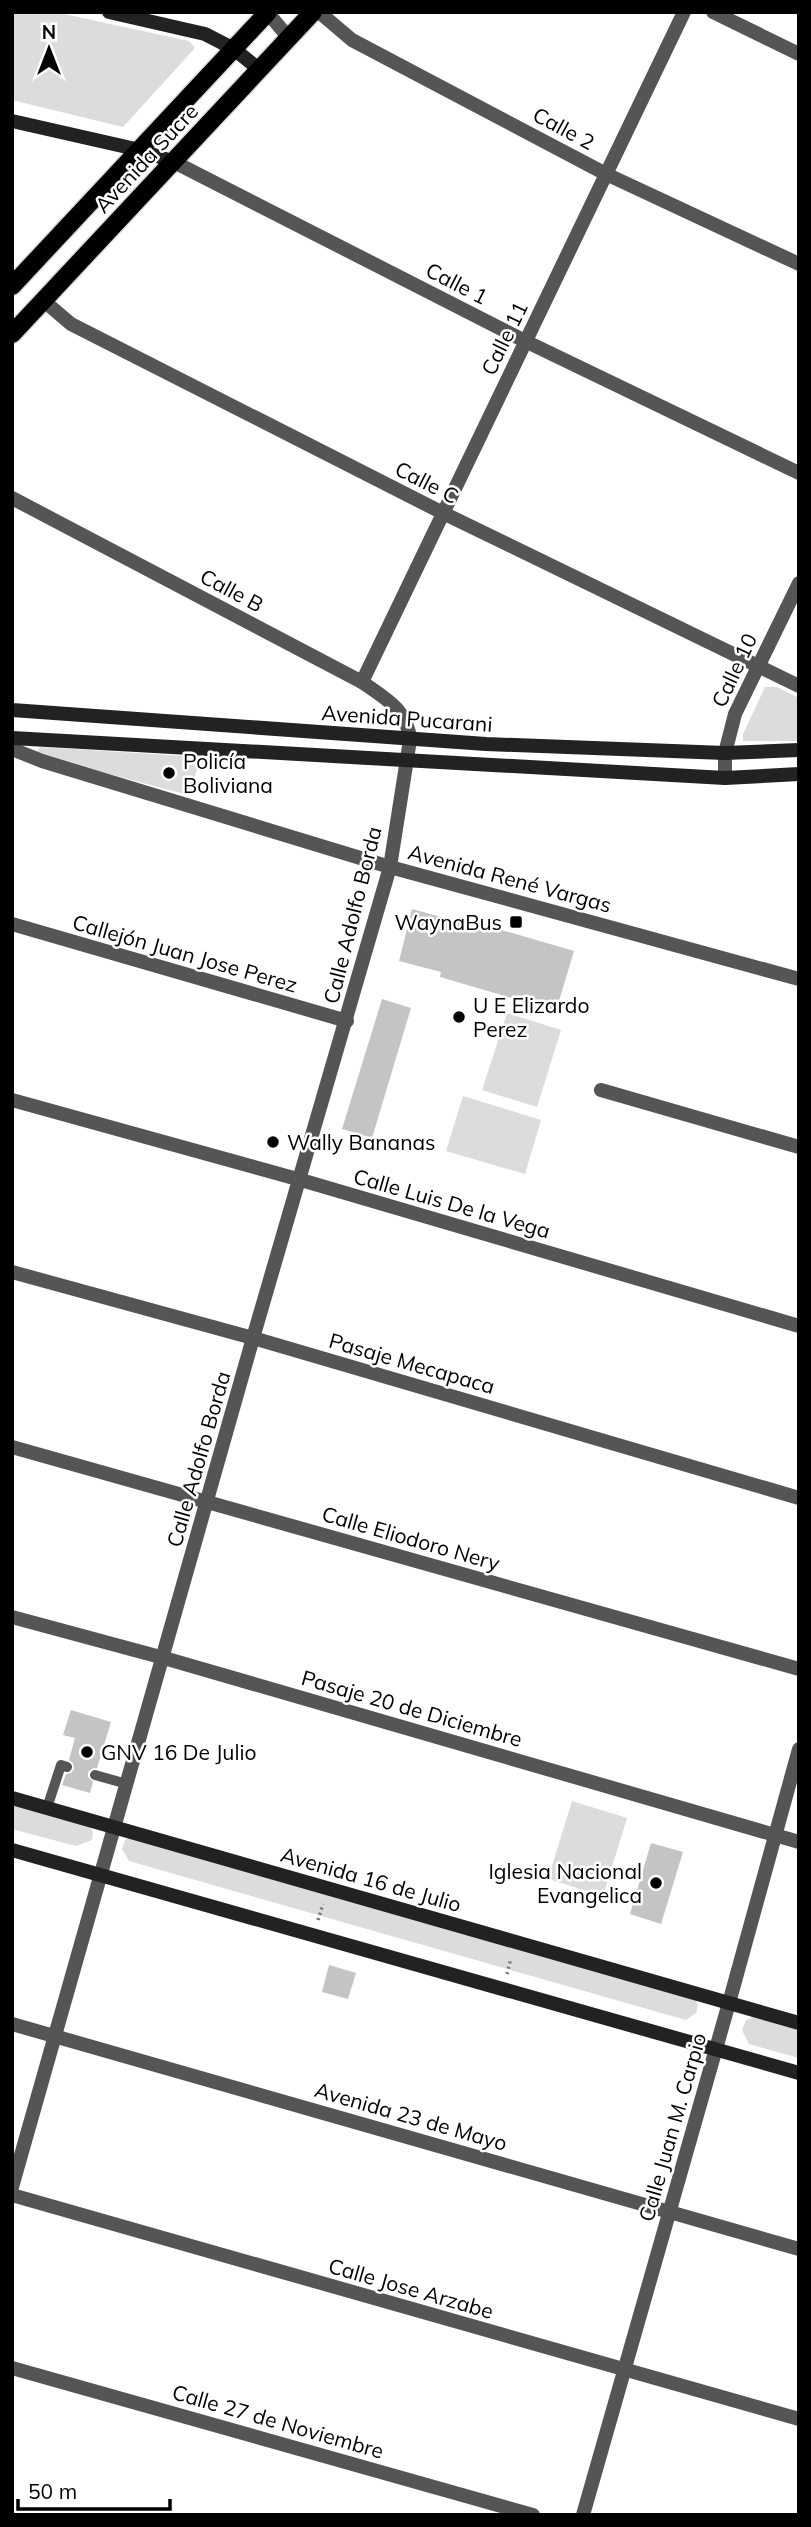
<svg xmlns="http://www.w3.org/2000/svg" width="811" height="2527" viewBox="0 0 811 2527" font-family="Mulish,sans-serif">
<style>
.green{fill:#dcdcdc}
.building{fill:#c4c4c4}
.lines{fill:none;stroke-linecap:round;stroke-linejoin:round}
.primary-casing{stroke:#dbdbdb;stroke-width:21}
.path{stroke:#777;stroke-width:3.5;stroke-dasharray:2 3.5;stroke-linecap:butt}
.lane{stroke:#555;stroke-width:10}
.street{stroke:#555;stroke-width:14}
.secondary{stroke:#222;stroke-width:14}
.primary{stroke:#000;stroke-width:18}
.poi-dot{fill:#000;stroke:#fff;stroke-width:2.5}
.labels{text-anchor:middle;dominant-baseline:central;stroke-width:5;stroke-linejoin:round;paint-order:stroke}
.street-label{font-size:21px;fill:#000;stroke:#fff}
.poi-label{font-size:21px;fill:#000;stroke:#fff;text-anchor:start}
</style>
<rect width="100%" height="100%" fill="#fff"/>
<g class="green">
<polygon points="12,12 55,12 189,41 195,48 123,127 12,100"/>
<polygon points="765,687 777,687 799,698 799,741 743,741 743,734"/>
<polygon points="40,747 202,757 188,795 35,754"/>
<polygon points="507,1013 561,1030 537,1107 482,1090"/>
<polygon points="463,1096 541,1120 525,1174 446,1151"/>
<polygon points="12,1800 88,1824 93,1832 92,1840 76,1846 12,1829"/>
<polygon points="572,1801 627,1818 603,1896 548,1879"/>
<polygon points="130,1837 695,2000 698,2005 696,2013 686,2020 129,1861 122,1849 125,1840"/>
<polygon points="754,2017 799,2030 799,2058 749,2044 742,2030 746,2020"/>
</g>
<g class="building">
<polygon points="412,909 456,921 457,917 574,951 556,1011 440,977 441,972 399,961"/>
<polygon points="382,999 411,1008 372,1138 342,1129"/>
<polygon points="71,1710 111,1722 97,1768 93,1768 88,1772 88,1777 93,1782 90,1793 62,1785 66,1774 71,1773 74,1769 73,1763 69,1760 75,1738 63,1735"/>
<polygon points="651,1843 683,1852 661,1924 630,1914"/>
<polygon points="329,1965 356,1973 348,1999 322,1992"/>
</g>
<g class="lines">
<g class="primary-casing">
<g id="primary">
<polyline points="12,286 268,12"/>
<polyline points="12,334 313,12"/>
</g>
</g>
<g class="path">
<polyline points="318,1920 323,1904"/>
<polyline points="507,1974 511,1958"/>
</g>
<g class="lane">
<polyline points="95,1775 127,1784"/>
<polyline points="47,1808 61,1765 67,1767"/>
</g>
<g class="street">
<polyline points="267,12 289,38"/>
<polyline points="319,12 352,40 606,174 799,264"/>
<polyline points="713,12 799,54"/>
<polyline points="174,162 525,341 799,473"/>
<polyline points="44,301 71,324 443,513 799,686"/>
<path d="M12,498l350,184c23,16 46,28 48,58l-20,127 -137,471 -241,849"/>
<polyline points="362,682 684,12"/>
<polyline points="12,749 42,761 390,867 799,979"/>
<polyline points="725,778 725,753 735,714 799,583"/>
<polyline points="12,924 347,1021"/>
<polyline points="601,1090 799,1147"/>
<polyline points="12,1100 301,1180 799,1326"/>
<polyline points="12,1272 253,1338 799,1498"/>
<polyline points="12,1447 799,1669"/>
<polyline points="12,1617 164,1658 799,1842"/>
<polyline points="12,2024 799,2249"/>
<polyline points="12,2195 799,2419"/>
<polyline points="12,2368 533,2515"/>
<polyline points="583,2515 729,2003 799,1749"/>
</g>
<g class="secondary">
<polyline points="109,12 205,34 234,49 260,70"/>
<polyline points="12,121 140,150 174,162"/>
<polyline points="12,710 486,744 725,753 799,750"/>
<polyline points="12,738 725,778 799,774"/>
<polyline points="12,1798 799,2023"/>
<polyline points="12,1850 799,2073"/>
</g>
<use href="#primary" class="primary"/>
</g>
<g class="poi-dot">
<circle cx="169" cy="773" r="7"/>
<rect x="509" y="915" width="14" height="14" rx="3.5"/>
<circle cx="459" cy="1017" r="7"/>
<circle cx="273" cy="1142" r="7"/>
<circle cx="87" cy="1752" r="7"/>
<circle cx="656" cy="1883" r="7"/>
</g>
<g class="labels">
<g class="street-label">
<text transform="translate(564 128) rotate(28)">Calle 2</text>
<text transform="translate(146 158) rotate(-47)">Avenida Sucre</text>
<text transform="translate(457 283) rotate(27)">Calle 1</text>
<text transform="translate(504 338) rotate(-64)">Calle 11</text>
<text transform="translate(427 482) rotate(27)">Calle C</text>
<text transform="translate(232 590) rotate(28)">Calle B</text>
<text transform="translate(734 670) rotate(-65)">Calle 10</text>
<text transform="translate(407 718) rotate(4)">Avenida Pucarani</text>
<text transform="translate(510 878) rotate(15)">Avenida René Vargas</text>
<text transform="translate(352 915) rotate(-76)">Calle Adolfo Borda</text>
<text transform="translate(185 953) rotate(16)">Callejón Juan Jose Perez</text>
<text transform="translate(452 1203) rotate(16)">Calle Luis De la Vega</text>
<text transform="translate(412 1363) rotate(16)">Pasaje Mecapaca</text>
<text transform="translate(198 1459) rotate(-74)">Calle Adolfo Borda</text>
<text transform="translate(411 1538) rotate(16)">Calle Eliodoro Nery</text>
<text transform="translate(412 1708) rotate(16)">Pasaje 20 de Diciembre</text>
<text transform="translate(371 1879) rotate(16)">Avenida 16 de Julio</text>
<text transform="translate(411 2116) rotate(16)">Avenida 23 de Mayo</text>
<text transform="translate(672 2127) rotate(-74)">Calle Juan M. Carpio</text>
<text transform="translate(411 2288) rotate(16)">Calle Jose Arzabe</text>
<text transform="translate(278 2421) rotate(16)">Calle 27 de Noviembre</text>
</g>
<g class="poi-label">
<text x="183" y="761">Policía<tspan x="183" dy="24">Boliviana</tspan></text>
<text x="502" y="922" text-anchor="end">WaynaBus</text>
<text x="473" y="1005">U E Elizardo<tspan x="473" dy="24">Perez</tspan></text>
<text x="287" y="1142">Wally Bananas</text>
<text x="101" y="1752">GNV 16 De Julio</text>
<text x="642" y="1871" text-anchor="end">Iglesia Nacional<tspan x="642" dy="24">Evangelica</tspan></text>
</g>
</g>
<rect width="811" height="2527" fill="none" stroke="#000000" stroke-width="28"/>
<g transform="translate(49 49)" stroke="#ffffff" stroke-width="5" paint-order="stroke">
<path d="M0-5L12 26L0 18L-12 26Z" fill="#000000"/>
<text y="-10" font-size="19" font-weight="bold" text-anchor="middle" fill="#000000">N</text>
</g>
<path d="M18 2499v10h152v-10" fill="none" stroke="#000000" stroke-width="3.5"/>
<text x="28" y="2499" font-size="21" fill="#000000" stroke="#ffffff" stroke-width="5" paint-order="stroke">50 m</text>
</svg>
